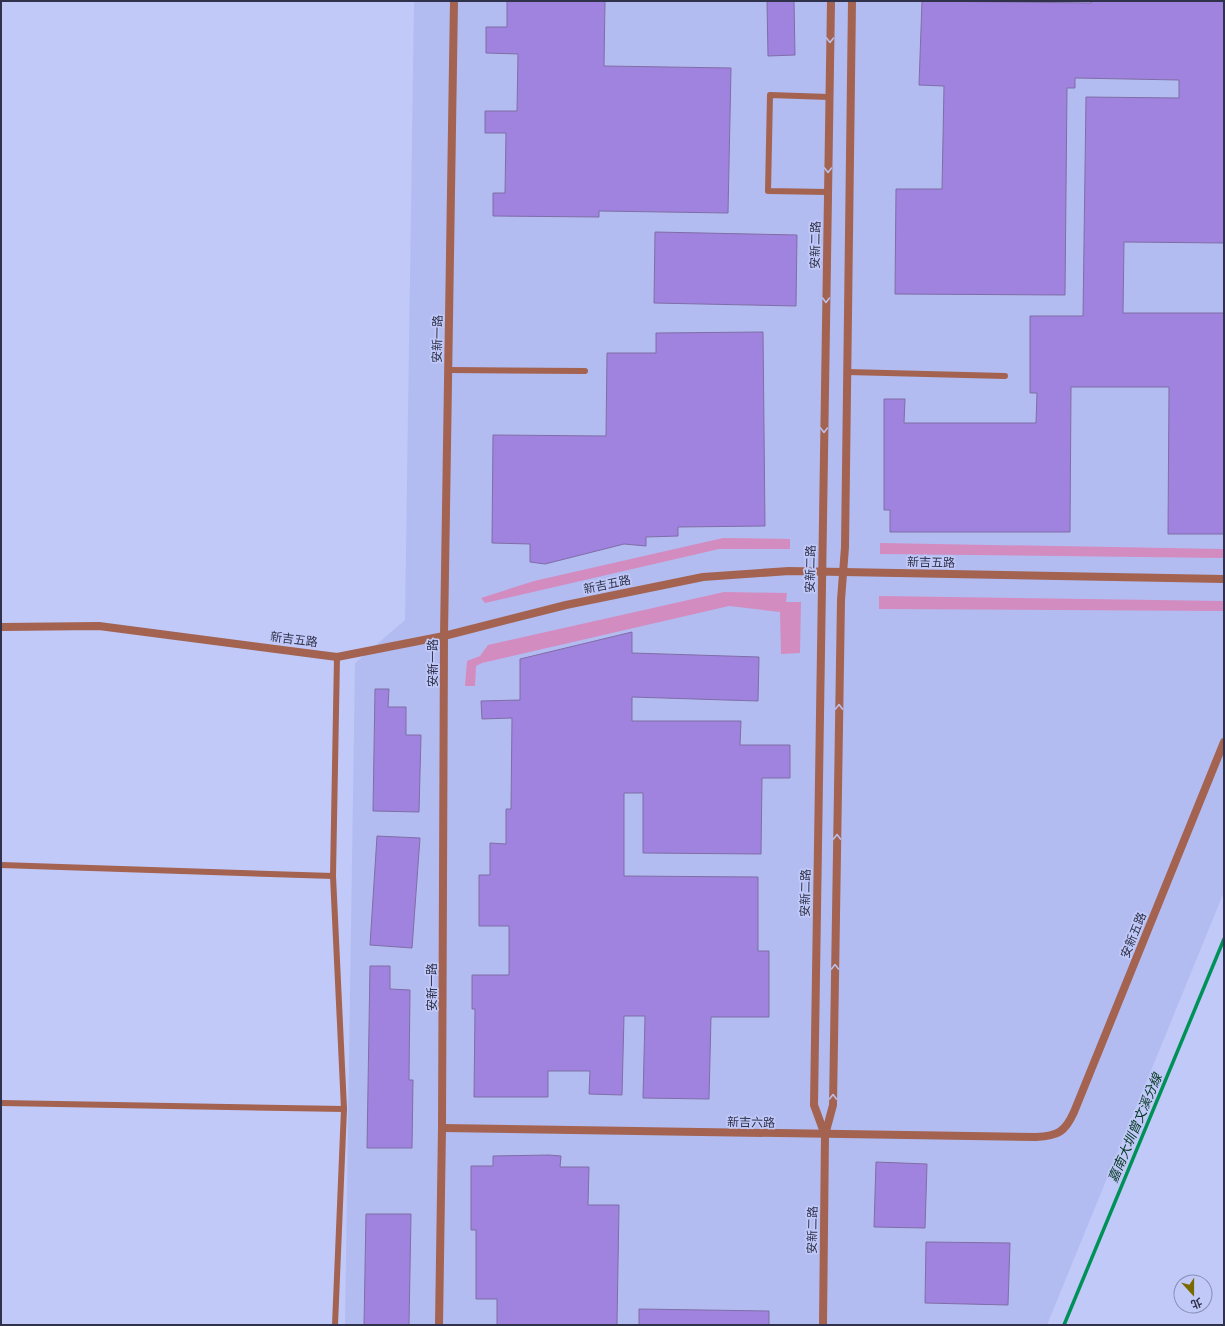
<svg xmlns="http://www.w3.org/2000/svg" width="1225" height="1326" viewBox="0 0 1225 1326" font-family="Poppins,'Noto Sans TC',sans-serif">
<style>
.built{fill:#b3bcf1}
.green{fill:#d38cbf}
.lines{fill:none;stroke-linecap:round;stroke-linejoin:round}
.stream{stroke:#009159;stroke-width:3.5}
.building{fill:#a082df;stroke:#7f6ea6}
.lane{stroke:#a36350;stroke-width:6}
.street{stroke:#a36350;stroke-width:8}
.oneway{stroke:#bebfe8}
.labels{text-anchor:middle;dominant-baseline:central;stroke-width:3.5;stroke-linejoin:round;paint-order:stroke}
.street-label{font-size:12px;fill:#2f324a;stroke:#c1c9f9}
.water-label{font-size:13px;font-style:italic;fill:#043720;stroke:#c1c9f9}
</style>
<rect width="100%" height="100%" fill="#c1c9f9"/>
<polygon class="built" points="414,1 1224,1 1224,892 1047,1325 345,1325 355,663 405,620"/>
<g class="green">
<polygon points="723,538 790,539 790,549 719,549 485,603 481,598 534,581"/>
<polygon points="880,543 1224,549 1224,558 880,554"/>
<polygon points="724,592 787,593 786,602 801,602 800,653 781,654 780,612 729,606 482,663 476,666 475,686 465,686 467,661 480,656 488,645"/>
<polygon points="879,596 1224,601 1224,611 879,609"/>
</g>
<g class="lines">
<polyline class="stream" points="1064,1325 1224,939"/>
</g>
<g class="building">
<polygon points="507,1 605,1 604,66 731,68 728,213 599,211 599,217 493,216 493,193 505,193 506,133 485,133 485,111 517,111 518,54 486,53 486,27 507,27"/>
<polygon points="767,1 794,1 795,55 768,56"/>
<polygon points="922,1 1091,3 1091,1 1224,1 1224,243 1124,242 1123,313 1224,313 1224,534 1168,534 1169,387 1071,387 1070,532 890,532 890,510 884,510 884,399 905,399 904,423 1036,423 1037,393 1030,393 1030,316 1083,316 1086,97 1179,98 1179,80 1075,78 1075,88 1067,88 1065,295 895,294 896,189 942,189 944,86 919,85"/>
<polygon points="655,232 797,235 796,306 654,303"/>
<polygon points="763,332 765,526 678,527 678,536 646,537 646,546 624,544 545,564 530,562 530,544 492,543 493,435 606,436 607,353 656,353 656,333"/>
<polygon points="632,632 632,653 759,657 758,701 632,697 632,721 741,721 740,745 790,745 790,778 762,778 761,854 643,853 643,793 624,793 624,876 758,877 758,951 769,951 769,1017 711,1017 709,1099 643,1098 645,1016 624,1016 622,1095 589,1094 590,1071 548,1071 548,1097 474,1097 475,1009 472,1009 472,975 509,975 509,926 479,926 479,875 490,875 490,843 506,844 506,809 511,809 512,718 482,719 481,701 520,700 520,659"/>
<polygon points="375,689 389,689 388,707 406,707 406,735 421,735 419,812 373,811"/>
<polygon points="377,836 420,838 412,948 370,945"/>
<polygon points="370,966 390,966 390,989 410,990 409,1080 413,1080 412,1148 367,1148"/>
<polygon points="549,1155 561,1156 560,1167 589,1167 588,1205 619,1205 617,1325 497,1325 497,1299 476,1299 476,1230 471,1230 471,1166 493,1166 493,1156"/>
<polygon points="876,1162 927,1164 925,1228 874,1227"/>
<polygon points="366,1214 411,1214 409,1325 364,1325"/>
<polygon points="926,1242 1010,1243 1008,1305 925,1303"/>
<polygon points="639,1309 769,1311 769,1325 639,1325"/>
</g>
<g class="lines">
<g class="lane">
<polyline points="828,192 768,191 770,95 829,97"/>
<polyline points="448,370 585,371"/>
<polyline points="847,372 1005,376"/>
<polyline points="1,865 333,876"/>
<polyline points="1,1103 344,1109"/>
<polyline points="335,1325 344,1109 333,876 337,657"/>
</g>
<g class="street">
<polyline points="1,627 99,626 337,657 444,636 566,605 703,577 789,571 1224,579"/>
<path d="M442,1128l594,9c22,-1 29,-5 38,-25l150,-370"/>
<polyline points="825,1135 814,1105 831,1"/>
<polyline points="439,1325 442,1128 444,636 454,1"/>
<polyline points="823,1325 825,1135 833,1105 841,600 845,547 852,1"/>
</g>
</g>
<defs><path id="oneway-chevron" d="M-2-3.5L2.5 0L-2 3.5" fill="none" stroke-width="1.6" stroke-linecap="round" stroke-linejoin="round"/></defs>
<g class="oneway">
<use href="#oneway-chevron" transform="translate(830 40) rotate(91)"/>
<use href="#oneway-chevron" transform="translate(828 170) rotate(91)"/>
<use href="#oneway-chevron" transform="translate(826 300) rotate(91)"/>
<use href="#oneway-chevron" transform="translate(824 430) rotate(91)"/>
<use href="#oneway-chevron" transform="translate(839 707) rotate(-89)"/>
<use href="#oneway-chevron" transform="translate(837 837) rotate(-89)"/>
<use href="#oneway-chevron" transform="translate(835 967) rotate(-89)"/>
<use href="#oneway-chevron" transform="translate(833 1097) rotate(-89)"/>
</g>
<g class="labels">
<g class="street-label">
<text transform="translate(815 245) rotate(-89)">安新二路</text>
<text transform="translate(437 339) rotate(-89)">安新一路</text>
<text transform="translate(931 562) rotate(1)">新吉五路</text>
<text transform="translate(810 569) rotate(-89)">安新二路</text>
<text transform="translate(607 584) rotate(-12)">新吉五路</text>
<text transform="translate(294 639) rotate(7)">新吉五路</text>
<text transform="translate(432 663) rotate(-90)">安新一路</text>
<text transform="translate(805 893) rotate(-89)">安新二路</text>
<text transform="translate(1133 935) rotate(-68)">安新五路</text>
<text transform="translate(431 987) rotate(-90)">安新一路</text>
<text transform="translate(751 1122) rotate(1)">新吉六路</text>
<text transform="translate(812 1230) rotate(-89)">安新二路</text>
</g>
<g class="water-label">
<text transform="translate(1135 1128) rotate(-67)">嘉南大圳曾文溪分線</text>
</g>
</g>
<rect width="1225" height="1326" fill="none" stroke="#2f324a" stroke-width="4"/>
<g transform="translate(1193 1294) rotate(159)"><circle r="19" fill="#c1c9f9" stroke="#878db3"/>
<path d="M0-3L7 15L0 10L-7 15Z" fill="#7a6800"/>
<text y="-6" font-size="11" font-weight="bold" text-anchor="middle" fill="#2f324a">北</text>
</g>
</svg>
